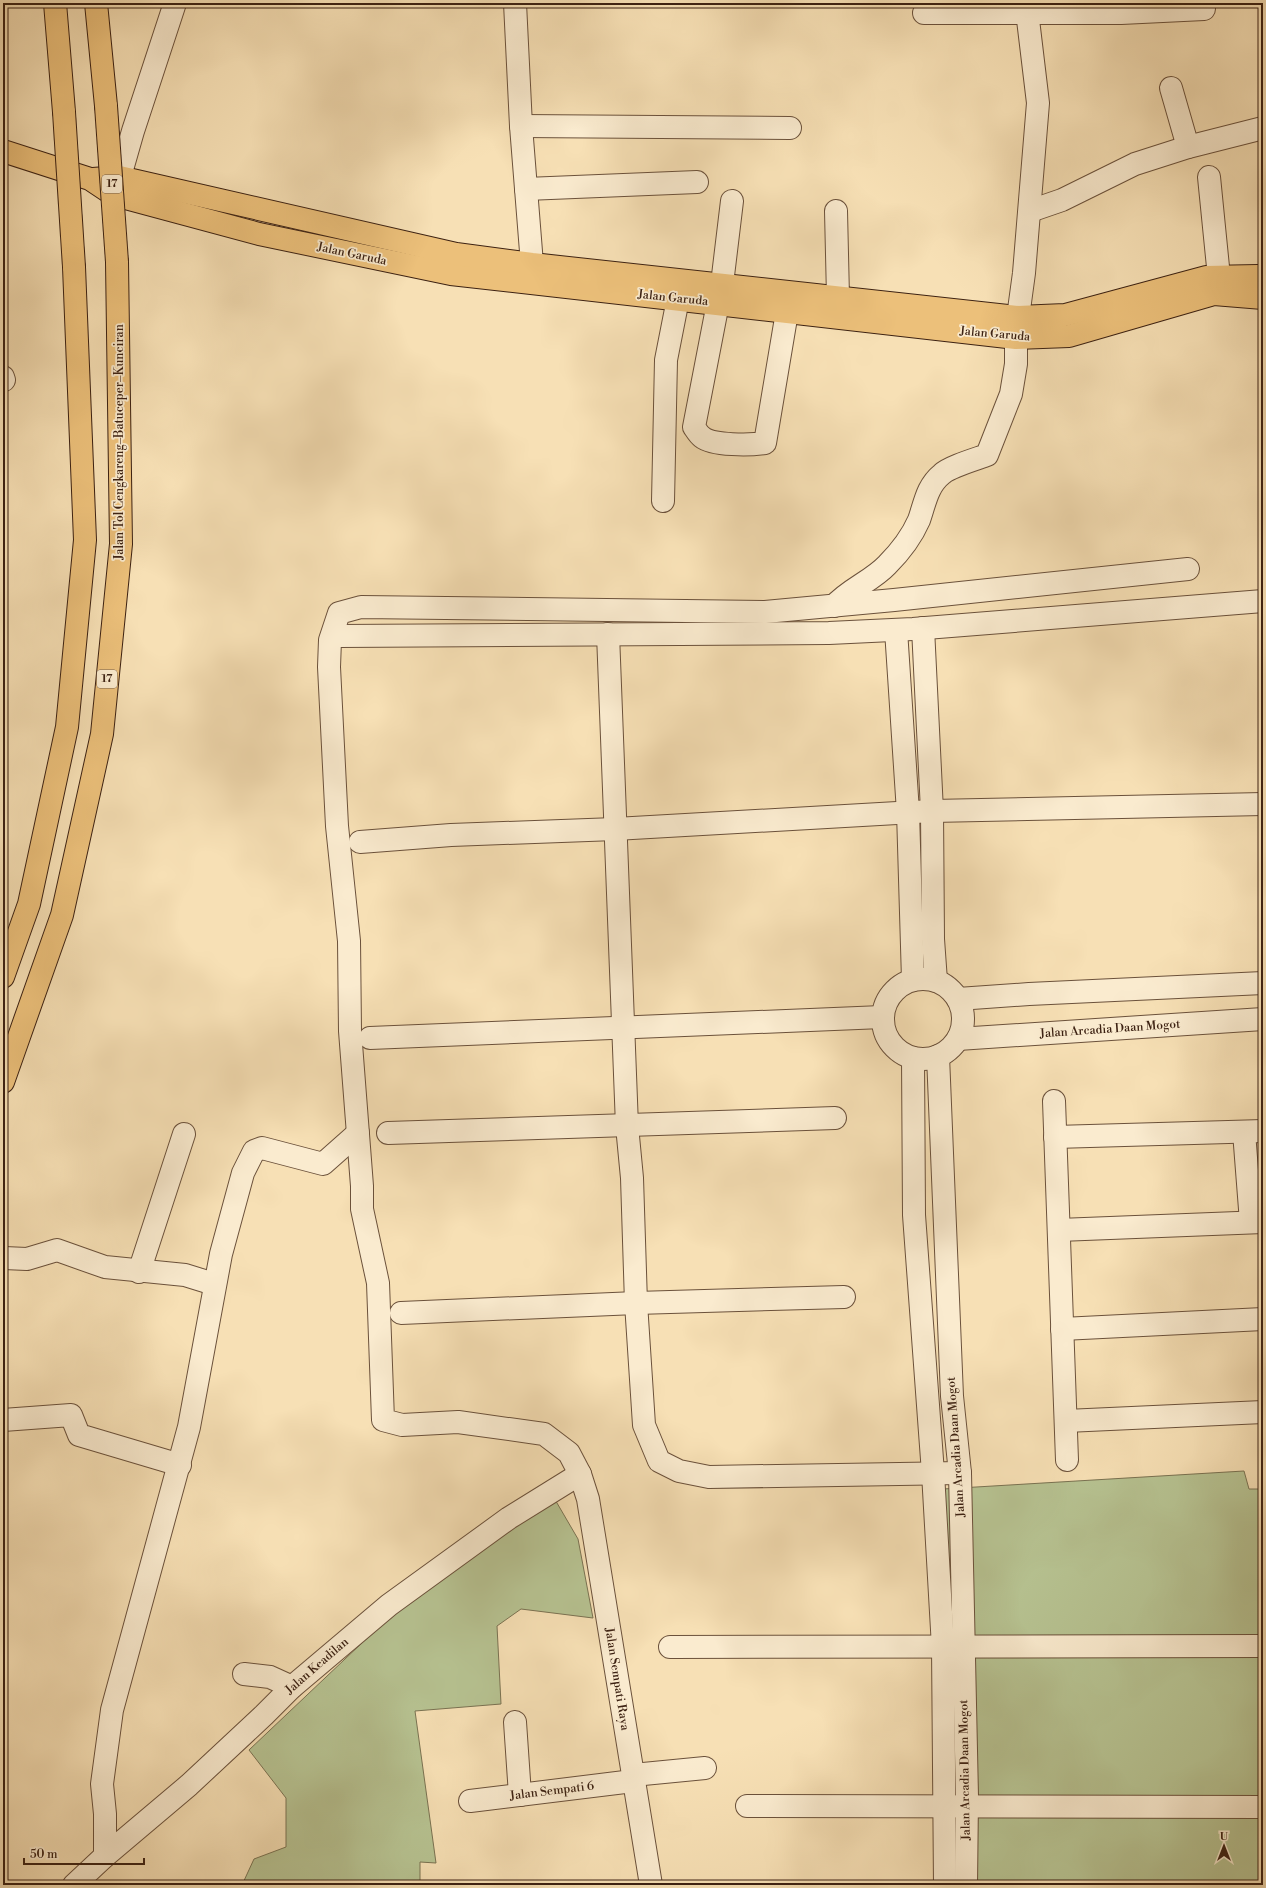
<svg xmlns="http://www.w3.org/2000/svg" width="1266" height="1888" viewBox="0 0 1266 1888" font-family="'Libre Bodoni',serif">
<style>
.green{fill:#b7c392;stroke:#7a7252}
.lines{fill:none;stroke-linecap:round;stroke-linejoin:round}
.minor-casing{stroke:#6b513b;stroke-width:24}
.major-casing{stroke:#3c2112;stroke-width:24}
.highway-casing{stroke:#3c2112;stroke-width:24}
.minor{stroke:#faebcf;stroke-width:22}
.major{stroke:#ecc07a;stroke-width:22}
.highway{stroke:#ecc07a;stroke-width:22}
.highway-bridge-casing{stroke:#3c2112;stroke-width:24;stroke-linecap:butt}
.highway-bridge{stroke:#ecc07a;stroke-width:22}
.labels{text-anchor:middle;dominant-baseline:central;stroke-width:3.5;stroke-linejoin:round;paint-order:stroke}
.shield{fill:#faebcf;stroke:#755e4b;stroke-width:1}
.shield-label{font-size:11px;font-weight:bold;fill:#3c2112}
.street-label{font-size:12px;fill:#3c2112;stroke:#faebcf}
</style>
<rect width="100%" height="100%" fill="#f7e0b5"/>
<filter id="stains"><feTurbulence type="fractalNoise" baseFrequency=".005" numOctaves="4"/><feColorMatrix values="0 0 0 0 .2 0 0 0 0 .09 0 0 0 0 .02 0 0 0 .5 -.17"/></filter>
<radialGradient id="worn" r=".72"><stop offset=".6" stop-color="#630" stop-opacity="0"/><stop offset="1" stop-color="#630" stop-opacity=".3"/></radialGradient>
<g class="green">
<polygon points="1244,1471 1249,1489 1263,1489 1263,1885 939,1885 935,1634 926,1490"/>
<polygon points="550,1491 578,1539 593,1618 521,1609 497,1626 501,1704 415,1711 436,1863 420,1862 420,1885 242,1885 254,1859 286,1847 286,1798 249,1750 478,1533"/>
</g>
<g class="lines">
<g class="minor-casing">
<g id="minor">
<polyline points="515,3 521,126 532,264"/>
<polyline points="924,13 1121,13 1204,9"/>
<polyline points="1171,88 1188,147"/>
<polyline points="521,126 790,128"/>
<polyline points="1209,177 1219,277"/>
<polyline points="526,189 697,182"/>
<polyline points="115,194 133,131 175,3"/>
<polyline points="836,211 838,297"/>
<polyline points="1030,211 1062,200 1135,164 1188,147 1263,128"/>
<polyline points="722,284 732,201"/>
<path d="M718,303l-24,124c2,3 5,8 8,10 11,9 49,8 63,6l22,-131"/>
<polyline points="1018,317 1024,273 1038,103 1026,3"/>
<polyline points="3,377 4,380"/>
<polyline points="663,501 666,360 678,299"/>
<path d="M834,606c15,-17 38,-25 53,-41 13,-13 25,-29 32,-45 6,-17 8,-34 23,-46 7,-7 34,-15 45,-19l24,-61 5,-30v-26"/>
<polyline points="923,628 932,811 933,939 936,981"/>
<polyline points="896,630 908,812 913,980"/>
<polyline points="608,634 627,1126 632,1178 636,1303 644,1425 659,1461 679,1471 709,1477 960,1473"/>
<polyline points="339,636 829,633 913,629 1263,601"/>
<polyline points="360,842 451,835 615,829 932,811 1263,804"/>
<circle cx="923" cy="1019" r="40"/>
<polyline points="958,999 1029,994 1263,983"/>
<polyline points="370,1038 882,1017"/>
<polyline points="958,1039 1263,1019"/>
<polyline points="938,1056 952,1396 960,1473 967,1797 966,1885"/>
<polyline points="913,1058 914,1215 933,1473 943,1647 945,1885"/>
<polyline points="1054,1101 1067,1460"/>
<polyline points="1244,1132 1251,1222"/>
<polyline points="388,1133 835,1118"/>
<polyline points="1055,1137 1263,1131"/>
<polyline points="1059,1230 1263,1222"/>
<polyline points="4,1258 27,1259 57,1250 105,1267 185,1275 214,1284"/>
<polyline points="139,1272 184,1134"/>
<polyline points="401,1313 636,1303 844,1297"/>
<polyline points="1062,1329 1263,1319"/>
<polyline points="3,1420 71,1415 79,1435 180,1465"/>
<polyline points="1066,1421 1263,1412"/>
<polyline points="670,1647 1263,1646"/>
<polyline points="244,1674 270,1677 292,1687"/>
<polyline points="515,1722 520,1795"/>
<polyline points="633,1775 705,1768"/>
<polyline points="470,1801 633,1781"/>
<polyline points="747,1806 1263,1807"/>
<polyline points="105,1856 105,1814 102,1784 112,1710 189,1427 221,1254 243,1173 254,1151 262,1148 323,1164 358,1133"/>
<polyline points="74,1885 105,1856 189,1785 264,1715 292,1687 389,1605 509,1518 580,1474"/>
<polyline points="651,1885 588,1499 580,1474 569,1453 544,1434 458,1422 402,1425 383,1420 378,1283 362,1209 362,1186 350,1031 349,941 337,826 329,667 330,640 339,613 361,607 765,612 894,600 1188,569"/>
</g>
</g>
<g class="major-casing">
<g id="major">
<polyline points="3,151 90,179 114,195 259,234 451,274 1016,338 1069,336 1214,294 1263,298"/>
<polyline points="93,179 119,177 456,254 532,264 1018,317 1065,315 1206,277 1258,276 1263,278"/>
</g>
</g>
<g class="highway-casing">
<g id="highway">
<polyline points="55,3 64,112"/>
<polyline points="96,3 106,106"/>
<polyline points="3,977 29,904 67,727 85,540 74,267"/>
<polyline points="3,1082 62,915 102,734 121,544 117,262"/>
</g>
</g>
<use href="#minor" class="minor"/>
<use href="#major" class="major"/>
<use href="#highway" class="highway"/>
<g class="highway-bridge-casing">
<g id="highway-bridge">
<polyline points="106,106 117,262"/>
<polyline points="64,112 74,267"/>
</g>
</g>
<use href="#highway-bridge" class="highway-bridge"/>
</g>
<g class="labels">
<g class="shield">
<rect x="102" y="175" width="20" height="18" rx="3"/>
<rect x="97" y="670" width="20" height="18" rx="3"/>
</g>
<g class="shield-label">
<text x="112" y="184">17</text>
<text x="107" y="679">17</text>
</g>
<g class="street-label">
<text transform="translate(352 254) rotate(12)">Jalan Garuda</text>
<text transform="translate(673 298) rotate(6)">Jalan Garuda</text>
<text transform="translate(995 334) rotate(5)">Jalan Garuda</text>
<text transform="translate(119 442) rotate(-90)">Jalan Tol Cengkareng–Batuceper–Kunciran</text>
<text transform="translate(1110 1029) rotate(-4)">Jalan Arcadia Daan Mogot</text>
<text transform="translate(956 1447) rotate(-94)">Jalan Arcadia Daan Mogot</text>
<text transform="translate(317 1666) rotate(-41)">Jalan Keadilan</text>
<text transform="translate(617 1679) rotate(81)">Jalan Sempati Raya</text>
<text transform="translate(965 1770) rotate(-91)">Jalan Arcadia Daan Mogot</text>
<text transform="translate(552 1791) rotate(-7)">Jalan Sempati 6</text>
</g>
</g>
<rect width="1266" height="1888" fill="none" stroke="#f7e0b5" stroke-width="16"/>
<rect x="4" y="4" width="1258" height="1880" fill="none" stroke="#3c2112" stroke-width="2"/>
<rect x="8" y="8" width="1250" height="1872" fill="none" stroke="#3c2112"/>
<g transform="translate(1224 1846)" stroke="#faebcf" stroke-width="3" paint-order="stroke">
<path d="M0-3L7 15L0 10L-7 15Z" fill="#3c2112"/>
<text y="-6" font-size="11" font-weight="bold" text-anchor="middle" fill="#3c2112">U</text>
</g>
<path d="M24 1858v6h120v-6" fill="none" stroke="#3c2112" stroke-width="2"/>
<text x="30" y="1858" font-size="12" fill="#3c2112" stroke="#faebcf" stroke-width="3" paint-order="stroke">50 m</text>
<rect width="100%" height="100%" filter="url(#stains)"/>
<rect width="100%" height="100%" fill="url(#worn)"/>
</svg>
